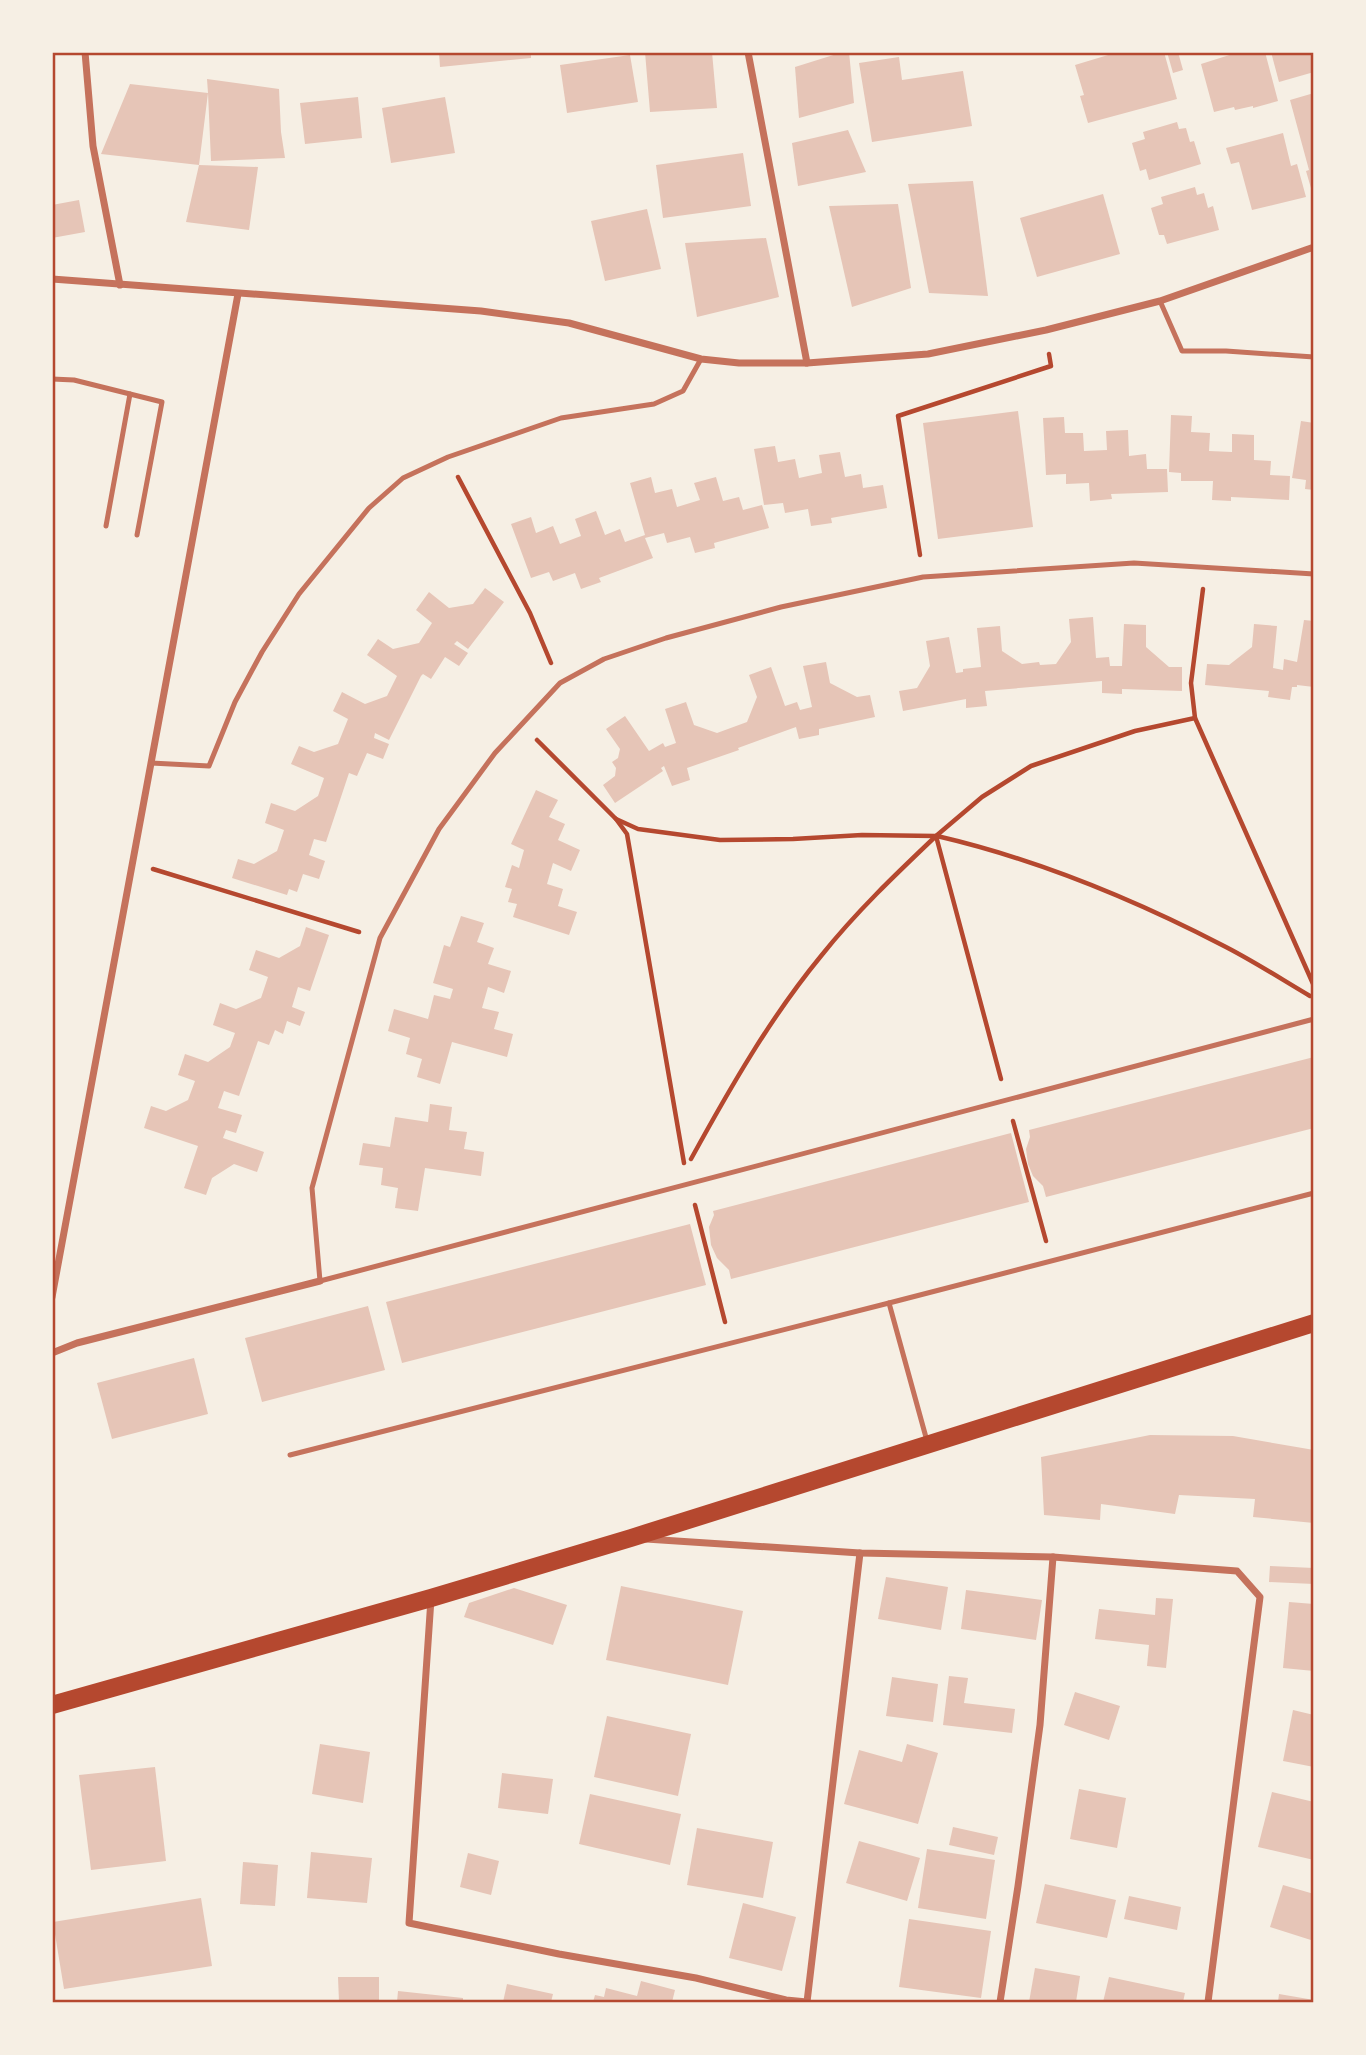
<svg xmlns="http://www.w3.org/2000/svg" width="1366" height="2055" viewBox="0 0 1366 2055" font-family="'Roboto Condensed',sans-serif">
<style>
.building{fill:#e6c5b7}
.lines{fill:none;stroke-linecap:round;stroke-linejoin:round}
.path{stroke:#b5482f;stroke-width:4.5}
.service{stroke:#c5725c;stroke-width:5}
.minor{stroke:#c5725c;stroke-width:7}
.primary{stroke:#b5482f;stroke-width:18}
.neatline{fill:none;stroke:#b5482f;stroke-width:2.5}
</style>
<rect width="100%" height="100%" fill="#f6efe4"/>
<g class="building">
<polygon points="439,52 531,52 531,58 440,67"/>
<polygon points="645,52 712,52 717,108 650,112"/>
<polygon points="843,52 849,52 854,103 799,118 795,67"/>
<polygon points="1118,52 1164,52 1177,99 1088,123 1080,96 1084,95 1075,65"/>
<polygon points="1167,52 1178,52 1183,70 1173,73"/>
<polygon points="1239,52 1265,52 1278,101 1253,108 1253,106 1235,110 1234,107 1214,112 1201,64"/>
<polygon points="1271,52 1314,52 1314,72 1279,82"/>
<polygon points="630,55 638,102 567,113 560,65"/>
<polygon points="899,57 902,80 963,71 972,126 872,142 859,63"/>
<polygon points="207,79 279,89 281,132 285,158 211,161 208,93 199,165 258,167 249,230 186,222 199,165 101,154 130,84 208,93"/>
<polygon points="1314,93 1314,195 1313,195 1306,171 1309,170 1290,100"/>
<polygon points="358,97 362,138 305,144 300,103"/>
<polygon points="445,97 455,153 391,163 382,108"/>
<polygon points="1177,122 1179,129 1186,128 1190,142 1194,141 1201,164 1149,180 1146,169 1140,171 1132,143 1145,139 1143,132"/>
<polygon points="848,130 866,172 798,186 792,143"/>
<polygon points="1283,133 1291,166 1297,164 1306,197 1252,210 1239,162 1231,164 1226,148"/>
<polygon points="743,153 751,206 663,218 656,165"/>
<polygon points="973,181 988,296 929,293 908,184"/>
<polygon points="1195,187 1197,195 1204,193 1208,208 1213,206 1219,230 1167,244 1164,235 1159,235 1151,208 1163,204 1161,197"/>
<polygon points="1103,194 1120,254 1037,277 1020,218"/>
<polygon points="79,200 85,232 52,238 52,205"/>
<polygon points="898,204 911,288 852,307 829,206"/>
<polygon points="647,209 661,269 605,281 591,221"/>
<polygon points="766,238 779,297 697,317 685,243"/>
<polygon points="1018,411 1033,527 938,539 923,423"/>
<polygon points="1171,415 1192,416 1191,432 1210,433 1209,451 1232,452 1232,434 1254,435 1254,460 1271,461 1270,475 1290,476 1289,500 1231,497 1231,501 1212,500 1213,481 1181,481 1181,473 1169,472"/>
<polygon points="1064,417 1065,433 1083,433 1084,451 1107,450 1106,431 1128,430 1129,456 1146,454 1147,469 1167,469 1168,492 1111,494 1112,499 1090,501 1089,483 1066,484 1066,474 1046,475 1043,418"/>
<polygon points="1301,421 1314,423 1314,490 1305,489 1306,480 1292,478"/>
<polygon points="775,446 778,462 795,459 799,478 822,473 819,455 840,452 845,477 861,474 863,488 883,485 887,508 831,518 832,523 811,526 808,509 785,513 783,503 764,505 754,449"/>
<polygon points="651,477 655,493 672,489 677,507 700,500 694,483 716,477 723,501 739,497 743,510 762,505 769,528 714,543 715,548 695,553 690,537 667,543 664,533 645,538 653,558 599,578 601,582 581,589 575,573 553,581 549,572 531,578 511,524 531,517 536,533 553,526 560,544 581,536 575,519 596,511 605,535 620,529 625,542 645,535 630,483"/>
<polygon points="485,588 504,602 468,649 457,641 454,644 468,653 459,666 445,657 431,679 423,674 421,676 389,740 375,733 374,738 389,744 383,759 367,753 357,776 349,773 326,842 314,839 309,855 325,861 319,879 303,874 297,892 289,889 287,895 232,878 238,859 254,864 277,851 284,830 265,823 271,803 295,811 318,796 324,778 291,764 299,746 314,752 338,744 348,719 333,711 342,692 365,704 387,696 397,676 367,655 378,639 393,649 419,643 432,623 416,610 429,592 449,608 473,604"/>
<polygon points="1093,617 1096,658 1109,657 1110,666 1122,666 1124,624 1146,625 1146,647 1169,667 1182,667 1182,691 1122,689 1122,694 1102,693 1102,681 985,691 987,706 966,708 966,699 903,711 899,691 917,688 930,666 926,641 949,637 956,673 963,672 963,669 981,667 977,628 1000,626 1002,651 1022,664 1039,662 1040,665 1056,664 1071,642 1069,619"/>
<polygon points="1304,620 1314,621 1314,687 1297,685 1297,687 1292,687 1290,700 1268,697 1269,691 1205,685 1207,664 1229,665 1252,647 1254,624 1277,626 1273,668 1283,670 1284,659 1297,662"/>
<polygon points="826,662 830,683 857,697 870,695 875,717 819,729 819,735 799,739 796,727 738,748 739,750 687,768 690,780 672,786 664,766 661,768 663,771 615,803 603,785 615,776 616,768 612,762 618,758 620,749 606,729 625,716 649,751 663,743 665,747 676,743 665,709 686,702 694,725 717,733 747,722 757,697 749,675 771,667 785,706 797,702 800,710 812,707 803,666"/>
<polygon points="536,790 558,800 549,817 565,824 558,840 580,850 571,871 553,863 547,884 563,889 558,906 577,912 569,935 513,917 517,904 508,902 512,889 505,887 512,865 519,868 524,850 511,844"/>
<polygon points="461,916 484,923 477,942 494,948 488,964 511,971 504,993 488,987 482,1008 499,1012 494,1029 513,1034 507,1057 452,1042 440,1084 417,1077 422,1059 406,1054 410,1038 388,1031 394,1009 428,1019 434,995 450,999 453,989 433,983 444,945 450,947"/>
<polygon points="306,927 329,935 310,991 298,987 292,1007 305,1012 300,1026 287,1021 283,1034 275,1030 269,1045 258,1041 239,1096 224,1091 218,1108 242,1115 236,1133 226,1130 223,1138 264,1152 257,1172 234,1164 212,1178 206,1195 184,1188 198,1146 144,1128 151,1106 166,1111 188,1100 195,1081 178,1075 185,1054 208,1062 230,1047 235,1033 213,1025 220,1003 236,1009 261,998 268,977 249,970 256,950 279,958 300,946"/>
<polygon points="1314,1057 1314,1128 1046,1197 1043,1186 1033,1176 1028,1164 1026,1149 1030,1137 1029,1130"/>
<polygon points="430,1104 452,1107 449,1130 467,1132 464,1149 484,1152 481,1176 425,1168 418,1211 395,1208 398,1188 381,1185 383,1168 359,1165 363,1143 390,1147 395,1117 428,1122"/>
<polygon points="1011,1133 1029,1202 731,1279 729,1270 717,1258 711,1245 709,1227 714,1215 713,1211"/>
<polygon points="690,1224 706,1285 402,1363 386,1302"/>
<polygon points="368,1306 385,1370 262,1402 245,1338"/>
<polygon points="194,1358 208,1414 112,1439 97,1383"/>
<polygon points="1150,1435 1233,1436 1314,1450 1314,1523 1253,1517 1255,1499 1179,1495 1175,1514 1101,1504 1100,1520 1044,1515 1041,1457"/>
<polygon points="1270,1566 1314,1568 1314,1584 1269,1582"/>
<polygon points="886,1577 948,1587 941,1630 878,1619"/>
<polygon points="621,1586 743,1611 728,1685 606,1660"/>
<polygon points="514,1588 567,1605 553,1645 464,1617 469,1603"/>
<polygon points="966,1590 1042,1600 1036,1640 961,1629"/>
<polygon points="1156,1598 1173,1599 1166,1668 1147,1666 1149,1645 1095,1639 1099,1609 1155,1615"/>
<polygon points="1289,1602 1314,1604 1314,1671 1283,1668"/>
<polygon points="949,1676 968,1678 964,1703 1015,1709 1012,1733 943,1725"/>
<polygon points="892,1677 938,1684 933,1722 886,1716"/>
<polygon points="1075,1692 1120,1706 1109,1740 1064,1725"/>
<polygon points="1293,1710 1314,1715 1314,1767 1283,1761"/>
<polygon points="607,1716 691,1734 678,1796 594,1777"/>
<polygon points="320,1744 370,1752 363,1803 312,1794"/>
<polygon points="907,1744 938,1753 918,1824 844,1804 859,1750 902,1762"/>
<polygon points="155,1767 166,1861 91,1870 79,1775"/>
<polygon points="502,1773 553,1779 548,1814 498,1808"/>
<polygon points="1079,1789 1126,1798 1117,1848 1070,1839"/>
<polygon points="1272,1792 1314,1802 1314,1860 1258,1847"/>
<polygon points="590,1794 681,1814 670,1865 579,1844"/>
<polygon points="953,1827 998,1837 994,1855 949,1845"/>
<polygon points="697,1828 773,1842 763,1898 687,1885"/>
<polygon points="859,1841 920,1858 907,1901 846,1883"/>
<polygon points="927,1849 995,1860 986,1919 918,1908"/>
<polygon points="311,1852 372,1858 367,1903 307,1898"/>
<polygon points="468,1853 499,1861 491,1895 460,1887"/>
<polygon points="243,1862 278,1865 275,1906 240,1904"/>
<polygon points="1045,1884 1116,1900 1107,1938 1036,1923"/>
<polygon points="1283,1885 1314,1894 1314,1941 1270,1927"/>
<polygon points="1129,1896 1181,1907 1177,1930 1124,1919"/>
<polygon points="201,1898 212,1966 64,1989 53,1922"/>
<polygon points="743,1903 796,1917 782,1971 729,1958"/>
<polygon points="909,1919 991,1931 981,1998 899,1987"/>
<polygon points="1035,1968 1080,1976 1076,2002 1029,2002"/>
<polygon points="338,1977 379,1977 379,2002 339,2002"/>
<polygon points="1109,1977 1185,1993 1183,2002 1103,2002"/>
<polygon points="641,1981 675,1990 672,2002 593,2002 595,1995 604,1997 606,1988 637,1996"/>
<polygon points="507,1984 553,1994 551,2002 503,2002"/>
<polygon points="398,1991 463,1998 463,2002 397,2002"/>
<polygon points="1279,1994 1314,2000 1314,2002 1278,2002"/>
</g>
<g class="lines">
<g class="path">
<polyline points="458,477 530,613 551,663"/>
<polyline points="920,555 898,416 1051,366 1049,354"/>
<polyline points="1203,589 1191,683 1195,718 1314,986"/>
<polyline points="537,740 616,819 638,829 720,840 793,839 862,835 936,836 982,797 1031,766 1135,731 1195,718"/>
<polyline points="616,819 627,834 684,1163"/>
<path d="M937,836c99,23 194,62 285,109 30,15 59,34 88,51"/>
<polyline points="153,869 359,932"/>
<polyline points="1013,1121 1046,1241"/>
<path d="M691,1159c39,-71 79,-141 130,-203 35,-44 75,-82 115,-120l65,243"/>
<polyline points="695,1205 725,1322"/>
</g>
<g class="service">
<polyline points="1160,301 1182,351 1226,351 1314,357"/>
<polyline points="52,379 74,380 162,402 137,535"/>
<polyline points="106,526 130,394"/>
<polyline points="1314,574 1134,563 923,577 781,607 666,638 604,659 560,683 495,753 439,829 380,938 312,1188 320,1281 1314,1019"/>
<polyline points="151,763 209,766 235,702 262,652 299,594 369,508 403,478 448,457 561,418 654,404 683,391 701,359"/>
<polyline points="927,1441 889,1303 1314,1193"/>
<polyline points="290,1455 889,1303"/>
</g>
<g class="minor">
<polyline points="85,52 93,146 120,285"/>
<polyline points="748,52 807,363"/>
<polyline points="52,279 481,311 569,323 701,359 739,363 807,363 928,354 1046,330 1160,301 1314,247"/>
<polyline points="52,1297 238,294"/>
<polyline points="52,1353 77,1343 320,1281"/>
<polyline points="646,1539 860,1553 1053,1557 1237,1571 1260,1597 1208,2002"/>
<polyline points="431,1599 409,1923 559,1954 696,1978 786,2000 807,2002"/>
<polyline points="807,2002 860,1553"/>
<polyline points="1000,2002 1018,1886 1040,1725 1053,1557"/>
</g>
<polyline class="primary" points="52,1705 431,1598 631,1538 1314,1323"/>
</g>
<rect width="1366" height="2055" fill="none" stroke="#f6efe4" stroke-width="108"/>
<rect x="54" y="54" width="1258" height="1947" class="neatline"/>
</svg>
